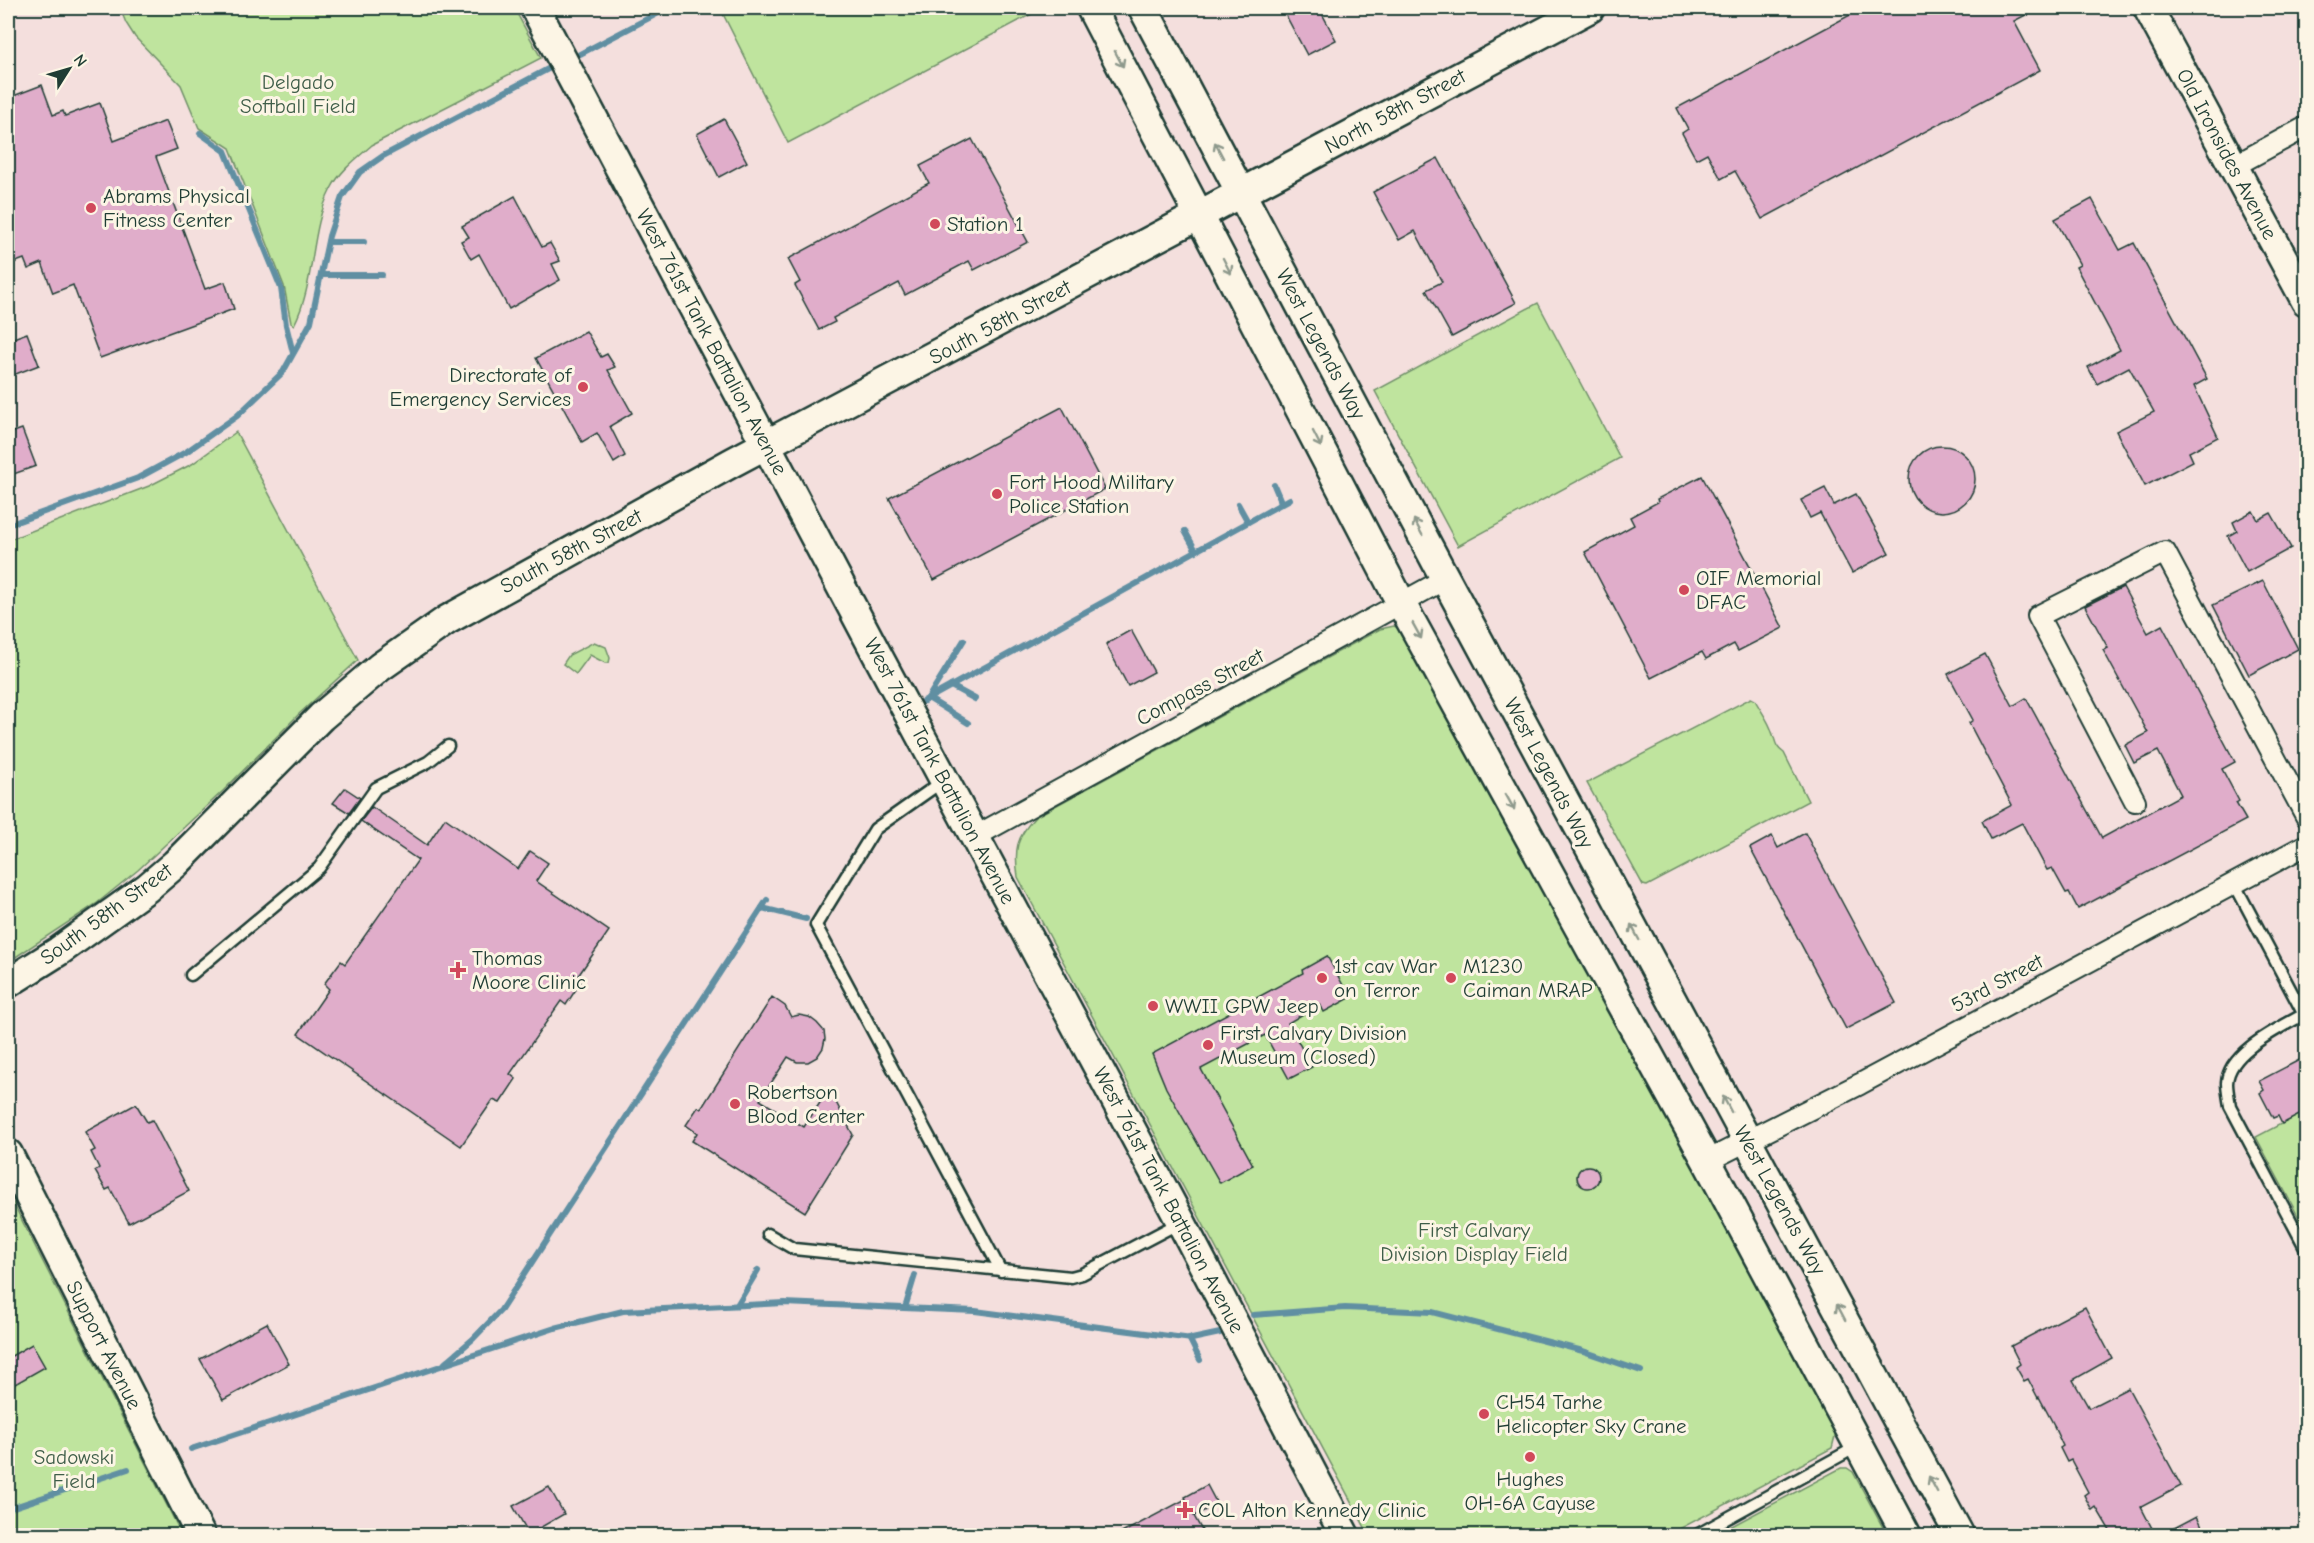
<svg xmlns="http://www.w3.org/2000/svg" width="2314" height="1543" viewBox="0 0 2314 1543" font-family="'Comic Neue',sans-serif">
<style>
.green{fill:#bfe49e;stroke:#6f9069;stroke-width:1.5}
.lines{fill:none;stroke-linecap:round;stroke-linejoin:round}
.stream{stroke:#608fa2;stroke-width:6}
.building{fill:#e0adca;stroke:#1f3d34;stroke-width:1.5}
.lane-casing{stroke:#1f3d34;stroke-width:15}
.street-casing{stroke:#1f3d34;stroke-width:24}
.secondary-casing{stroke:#1f3d34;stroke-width:33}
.lane{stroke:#fcf5e5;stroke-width:10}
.street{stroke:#fcf5e5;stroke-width:20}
.secondary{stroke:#fcf5e5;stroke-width:28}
.oneway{stroke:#8e998c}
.poi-dot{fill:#d1495b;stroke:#fcf5e5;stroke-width:2}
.labels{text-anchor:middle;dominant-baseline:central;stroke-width:6;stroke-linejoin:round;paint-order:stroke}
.park-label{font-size:21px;fill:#3f5e49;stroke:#fcf5e5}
.street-label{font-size:21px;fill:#1f3d34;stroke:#fcf5e5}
.poi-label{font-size:21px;fill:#1f3d34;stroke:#fcf5e5;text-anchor:start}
</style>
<rect width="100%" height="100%" fill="#f4dfdd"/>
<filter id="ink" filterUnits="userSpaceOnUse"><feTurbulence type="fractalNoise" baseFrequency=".0167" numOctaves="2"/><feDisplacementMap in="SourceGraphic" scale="12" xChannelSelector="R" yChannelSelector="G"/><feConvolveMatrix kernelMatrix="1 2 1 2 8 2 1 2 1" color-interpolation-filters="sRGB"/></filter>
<g filter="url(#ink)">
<g class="green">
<path d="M120,8h394l27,50 -169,87c-15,13 -33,27 -41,44 -22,42 -15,94 -37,136l-3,-2 -7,-37 -54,-138 -31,-20 -18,-43 -46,-48 -9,-14z"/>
<polygon points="720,8 1043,8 788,143"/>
<polygon points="1538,303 1620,458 1458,546 1375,391"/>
<polygon points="236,432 358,660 299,714 223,791 138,870 96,904 8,962 8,540 149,486 192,464"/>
<path d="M1394,626l13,6 429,800 -4,16 -164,87h-299l-351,-658c-4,-28 -2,-39 17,-60l345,-188z"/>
<polygon points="594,642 606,647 610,658 609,663 605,663 590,655 576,674 563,664 569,655"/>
<path d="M1751,698l4,2c5,10 14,21 17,32 4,9 2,14 12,21l24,48 -161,85 -4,-1 -56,-102z"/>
<polygon points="2306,1111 2306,1231 2256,1137"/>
<polygon points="8,1193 182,1535 8,1535"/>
<polygon points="1841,1468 1847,1468 1853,1472 1887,1535 1715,1535"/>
</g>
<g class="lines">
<g class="stream">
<polyline points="580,54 668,8"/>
<polyline points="200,133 225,151 281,288 286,325 293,353"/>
<polyline points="328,242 364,242"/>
<polyline points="321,275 382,275"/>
<polyline points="1274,485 1282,504"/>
<polyline points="1238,504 1248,522"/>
<polyline points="8,525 138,478 186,452 237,416 283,372 311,322 329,236 342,197 360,172 383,156 548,69"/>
<polyline points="1185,531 1196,551"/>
<polyline points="964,640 928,698 968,723"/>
<polyline points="951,686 975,699"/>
<polyline points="922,702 1290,499"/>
<polyline points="762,908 806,919"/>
<polyline points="737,1305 758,1270"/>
<polyline points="905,1308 915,1275"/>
<polyline points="1253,1315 1345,1308 1432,1312 1583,1351 1641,1371"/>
<polyline points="1189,1338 1200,1360"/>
<polyline points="445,1363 473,1339 501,1310 767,900"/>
<polyline points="191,1449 555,1328 623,1311 784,1303 975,1311 1192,1339 1220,1333"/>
<polyline points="8,1509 128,1469"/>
</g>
</g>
<g class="building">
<polygon points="1282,8 1319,8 1336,40 1307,55"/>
<polygon points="1863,8 2039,8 2014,21 2040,70 1762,219 1735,171 1721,179 1707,153 1696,159 1682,133 1688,129 1677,108"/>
<polygon points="42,85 53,115 63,111 65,116 100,103 114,141 166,121 177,149 156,157 205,289 225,282 234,309 100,358 73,285 53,293 42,263 28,269 24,259 8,265 8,98"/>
<polygon points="724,119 747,162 719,177 697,134"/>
<polygon points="972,139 1028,242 974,270 969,261 905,295 899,283 833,318 835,322 819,330 795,285 800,282 788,259 929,183 920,166"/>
<polygon points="1438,158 1516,303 1452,337 1426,290 1442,282 1415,231 1399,240 1373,192"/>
<polygon points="515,196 542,247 550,243 560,261 552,264 560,280 509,309 479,254 471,259 461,241 469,237 462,226"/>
<polygon points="2092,199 2120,250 2134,243 2207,379 2194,386 2218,437 2189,452 2193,461 2145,486 2116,431 2154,412 2129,367 2097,384 2088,367 2120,350 2076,267 2080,265 2055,219"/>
<polygon points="586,331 601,357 607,354 615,367 608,370 632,413 610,426 625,456 614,463 597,433 582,442 536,358"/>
<polygon points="27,333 39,365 8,377 8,340"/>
<polygon points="1062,407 1105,489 934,580 889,498"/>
<polygon points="22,429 36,466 8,476 8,434"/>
<circle cx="1942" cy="479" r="33"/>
<polygon points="1702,476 1783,628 1738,651 1734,644 1706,659 1702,652 1651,678 1585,552 1634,525 1630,517 1658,502 1657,499"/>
<polygon points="1825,488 1834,505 1856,494 1889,553 1852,573 1820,513 1810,518 1801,500"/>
<polygon points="2253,511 2258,520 2271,513 2291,548 2247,572 2228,536 2237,531 2233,522"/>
<polygon points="2263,581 2298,649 2249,675 2213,605"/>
<polygon points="2123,587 2148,633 2162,625 2235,762 2222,769 2239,801 2236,803 2246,820 2078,909 2069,892 2066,893 2052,868 2047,870 2022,823 1991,839 1982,821 2012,805 1969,723 1973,720 1948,674 1985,654 2013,706 2026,698 2102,838 2181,795 2158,751 2134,763 2125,745 2148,733 2103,650 2108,648 2085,606"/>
<polygon points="1131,630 1154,672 1128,686 1106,644"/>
<polygon points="345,788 360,798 349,813 333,803"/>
<polygon points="372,807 427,845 445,818 518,869 530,851 548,863 536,881 609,931 578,976 582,980 566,1005 561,1001 510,1074 516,1079 500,1103 493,1100 461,1146 298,1034 329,989 324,984 341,961 345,964 418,860 361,821"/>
<polygon points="1805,833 1896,1003 1846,1029 1750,848 1772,836 1778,848"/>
<polygon points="1327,956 1350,998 1324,1012 1320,1004 1288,1023 1312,1067 1289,1079 1265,1035 1201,1069 1253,1165 1220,1183 1166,1088 1152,1054 1303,973 1302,970"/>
<polygon points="772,997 785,1006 791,1017 799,1015 809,1017 817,1023 824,1031 825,1039 823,1048 817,1057 808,1062 797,1062 788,1057 760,1100 804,1127 829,1089 853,1135 805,1212 692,1141 697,1133 686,1125 698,1107 701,1109"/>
<polygon points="2307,1056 2307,1111 2282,1124 2278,1116 2273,1118 2260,1093 2264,1090 2259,1081"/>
<polygon points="136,1104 147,1122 152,1120 189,1191 129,1223 110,1188 106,1190 95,1171 99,1168 91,1152 95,1150 85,1132"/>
<circle cx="1588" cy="1177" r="11"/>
<polygon points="2085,1307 2112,1358 2073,1380 2089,1408 2128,1388 2181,1486 2141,1507 2156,1536 2113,1536 2096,1507 2092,1510 2084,1495 2088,1492 2071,1460 2067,1462 2060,1448 2063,1446 2054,1427 2055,1427 2039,1397 2038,1398 2028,1379 2024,1381 2016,1367 2020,1364 2011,1346"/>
<polygon points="267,1323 289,1364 223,1400 200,1359"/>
<polygon points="32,1344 45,1367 8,1388 8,1358"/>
<polygon points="1207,1485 1217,1504 1194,1516 1205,1536 1116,1536 1186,1499 1185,1497"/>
<polygon points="549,1487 564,1514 529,1534 513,1506"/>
<polygon points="2197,1516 2207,1536 2159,1536"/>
</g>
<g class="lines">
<g class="lane-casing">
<g id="lane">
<polyline points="943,781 875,829 816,925 1001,1271"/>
<polyline points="2234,883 2304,1015"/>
<polyline points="191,975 319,868 376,788 428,762 448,746"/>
<path d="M2306,1013c-24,14 -78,38 -79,70 0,7 2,16 3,23l76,143"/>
<polyline points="768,1234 794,1249 1071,1277 1082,1274 1181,1222"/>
<polyline points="1695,1536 1858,1446"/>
</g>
</g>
<g class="street-casing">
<g id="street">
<polyline points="2234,166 2306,127"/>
<polyline points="2135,801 2038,616 2165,552 2306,816"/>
<polyline points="976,836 1445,579"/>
<polyline points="1707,1161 1860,1084 2306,845"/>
</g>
</g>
<g class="secondary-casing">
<g id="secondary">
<polyline points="535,8 880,660 1181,1222 1345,1536"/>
<polyline points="1091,8 1401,603 1707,1161 1907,1536"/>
<polyline points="1143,8 1439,567 1960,1536"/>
<polyline points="2148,8 2306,301"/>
<polyline points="8,983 59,951 147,888 175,864 321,717 380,667 447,620 733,462 1590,8"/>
<polyline points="8,1154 201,1536"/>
</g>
</g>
<use href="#lane" class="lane"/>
<use href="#street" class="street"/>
<use href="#secondary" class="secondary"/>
</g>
<defs><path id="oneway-shaft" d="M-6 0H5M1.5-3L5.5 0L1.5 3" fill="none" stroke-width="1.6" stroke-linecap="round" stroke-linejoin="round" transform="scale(1.5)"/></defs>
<g class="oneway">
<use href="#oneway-shaft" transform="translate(1119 59) rotate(62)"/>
<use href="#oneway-shaft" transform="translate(1219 150) rotate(-118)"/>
<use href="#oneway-shaft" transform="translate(1227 266) rotate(63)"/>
<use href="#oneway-shaft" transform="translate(1317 439) rotate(63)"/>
<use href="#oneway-shaft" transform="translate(1418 527) rotate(-118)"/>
<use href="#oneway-shaft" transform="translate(1417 631) rotate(61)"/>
<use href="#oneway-shaft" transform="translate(1510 802) rotate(61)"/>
<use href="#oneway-shaft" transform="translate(1635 932) rotate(-118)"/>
<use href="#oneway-shaft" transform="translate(1727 1104) rotate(-118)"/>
<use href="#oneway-shaft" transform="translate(1841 1312) rotate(-118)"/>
<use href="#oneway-shaft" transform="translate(1933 1484) rotate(-118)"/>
</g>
</g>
<g class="poi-dot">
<circle cx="91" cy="208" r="6"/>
<circle cx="935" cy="224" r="6"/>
<circle cx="583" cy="387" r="6"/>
<circle cx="997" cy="494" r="6"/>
<circle cx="1684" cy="590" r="6"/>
<path d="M455 961h6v6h6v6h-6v6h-6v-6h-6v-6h6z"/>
<circle cx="1322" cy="978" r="6"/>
<circle cx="1451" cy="978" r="6"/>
<circle cx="1153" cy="1006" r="6"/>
<circle cx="1208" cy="1045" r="6"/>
<circle cx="735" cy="1104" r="6"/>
<circle cx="1484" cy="1414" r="6"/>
<circle cx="1530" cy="1457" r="6"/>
<path d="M1182 1501h6v6h6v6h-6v6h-6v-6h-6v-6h6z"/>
</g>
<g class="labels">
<g class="park-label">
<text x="298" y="82">Delgado<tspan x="298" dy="24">Softball Field</tspan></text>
<text x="1474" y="1230">First Calvary<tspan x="1474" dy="24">Division Display Field</tspan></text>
<text x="74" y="1457">Sadowski<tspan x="74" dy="24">Field</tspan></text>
</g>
<g class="street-label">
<text transform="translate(1395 111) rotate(-28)">North 58th Street</text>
<text transform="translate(2227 154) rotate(62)">Old Ironsides Avenue</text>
<text transform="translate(1000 322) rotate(-28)">South 58th Street</text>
<text transform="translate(712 342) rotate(62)">West 761st Tank Battalion Avenue</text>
<text transform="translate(1321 344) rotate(62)">West Legends Way</text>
<text transform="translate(571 551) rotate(-28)">South 58th Street</text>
<text transform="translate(1200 687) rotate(-28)">Compass Street</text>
<text transform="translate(940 771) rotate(62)">West 761st Tank Battalion Avenue</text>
<text transform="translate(1549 773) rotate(62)">West Legends Way</text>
<text transform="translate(106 914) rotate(-36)">South 58th Street</text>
<text transform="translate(1997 983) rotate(-28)">53rd Street</text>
<text transform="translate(1169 1200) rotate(62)">West 761st Tank Battalion Avenue</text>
<text transform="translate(1780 1200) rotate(61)">West Legends Way</text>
<text transform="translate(104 1345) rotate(63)">Support Avenue</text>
</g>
<g class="poi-label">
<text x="103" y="196">Abrams Physical<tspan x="103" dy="24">Fitness Center</tspan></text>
<text x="947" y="224">Station 1</text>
<text x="571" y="375" text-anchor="end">Directorate of<tspan x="571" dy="24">Emergency Services</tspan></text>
<text x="1009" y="482">Fort Hood Military<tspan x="1009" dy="24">Police Station</tspan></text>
<text x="1696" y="578">OIF Memorial<tspan x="1696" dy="24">DFAC</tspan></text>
<text x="472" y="958">Thomas<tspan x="472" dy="24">Moore Clinic</tspan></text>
<text x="1334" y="966">1st cav War<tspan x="1334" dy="24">on Terror</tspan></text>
<text x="1463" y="966">M1230<tspan x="1463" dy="24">Caiman MRAP</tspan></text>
<text x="1165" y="1006">WWII GPW Jeep</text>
<text x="1220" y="1033">First Calvary Division<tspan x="1220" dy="24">Museum (Closed)</tspan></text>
<text x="747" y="1092">Robertson<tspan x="747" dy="24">Blood Center</tspan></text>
<text x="1496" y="1402">CH54 Tarhe<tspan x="1496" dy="24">Helicopter Sky Crane</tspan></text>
<text x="1530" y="1479" text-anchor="middle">Hughes<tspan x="1530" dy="24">OH-6A Cayuse</tspan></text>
<text x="1198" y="1510">COL Alton Kennedy Clinic</text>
</g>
</g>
<rect width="2314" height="1543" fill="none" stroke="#fcf5e5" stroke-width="30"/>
<rect x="15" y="15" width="2284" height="1513" fill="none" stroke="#1f3d34" stroke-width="2" filter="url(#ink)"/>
<g transform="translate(69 69) rotate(53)" stroke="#fcf5e5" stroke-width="4.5" paint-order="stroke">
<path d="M0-4.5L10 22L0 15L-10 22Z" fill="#1f3d34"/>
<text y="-9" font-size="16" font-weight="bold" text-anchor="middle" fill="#1f3d34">N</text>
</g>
</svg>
